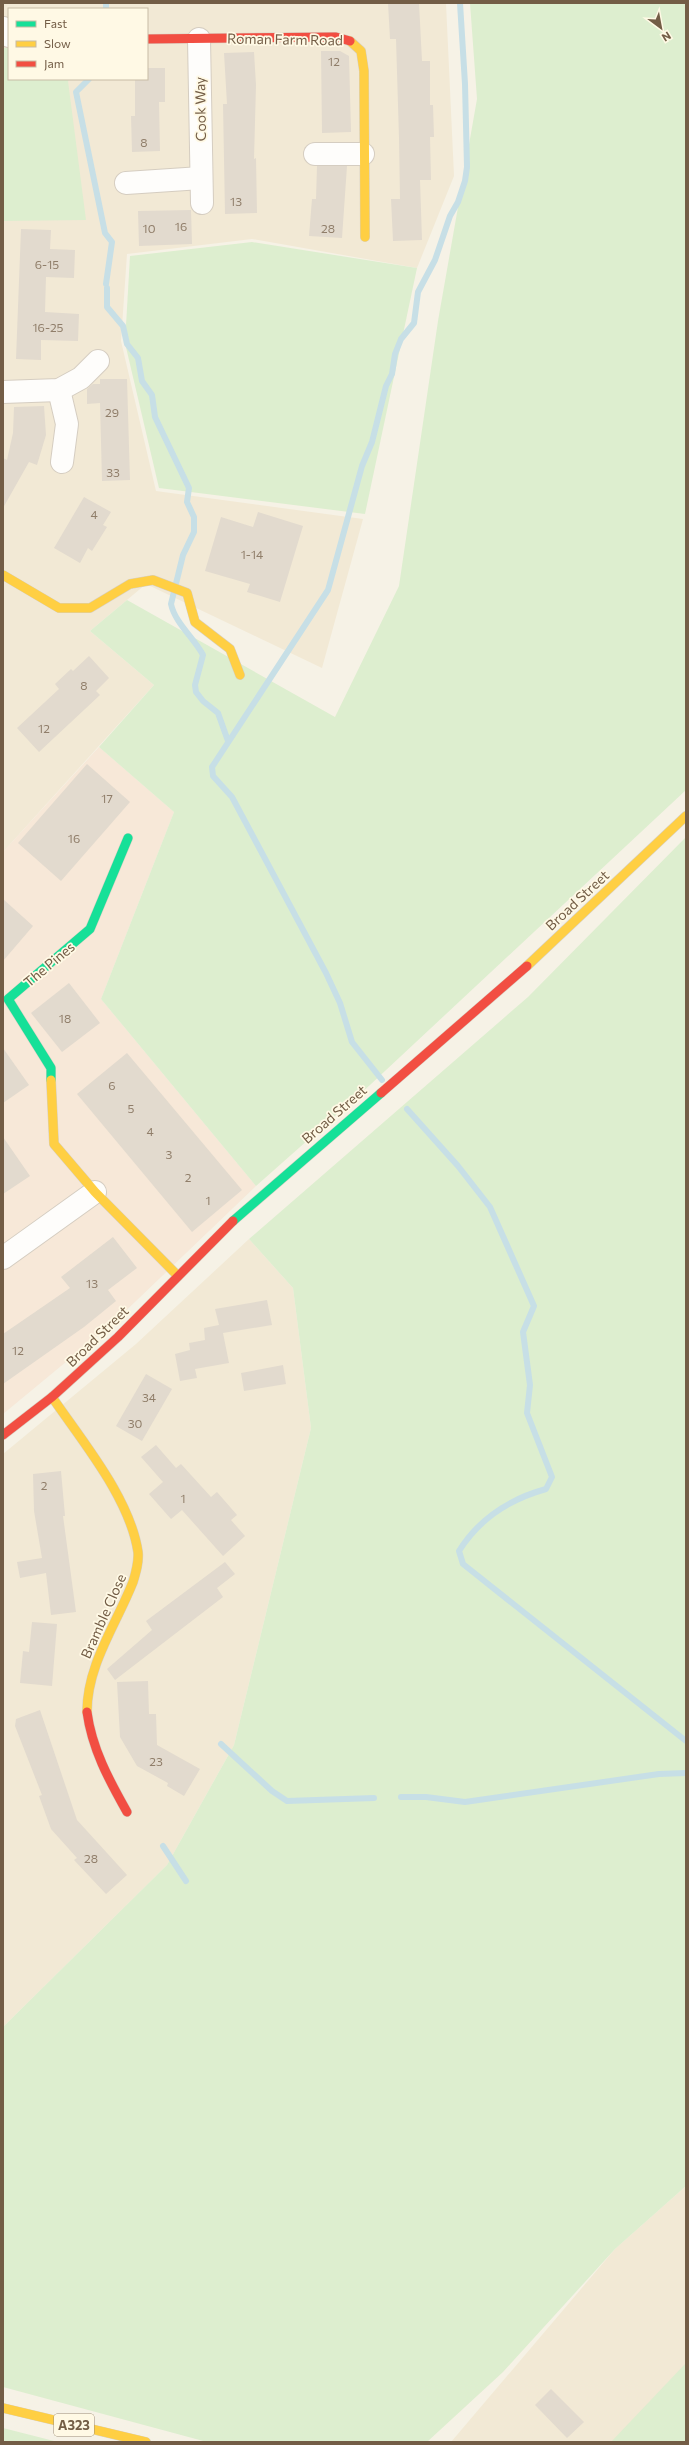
<svg xmlns="http://www.w3.org/2000/svg" width="689" height="2445" viewBox="0 0 689 2445" font-family="Commissioner,sans-serif">
<style>
.residential{fill:#f2e9d5;fill-rule:evenodd}
.commercial{fill:#f7e8d8}
.green{fill:#ddeecf}
.lines{fill:none;stroke-linecap:round;stroke-linejoin:round}
.stream{stroke:#c7dfe6;stroke-width:6}
.building{fill:#e2dace}
.street-casing{stroke:#d5cdc1;stroke-width:24}
.fast-casing{stroke:#d6cfc3;stroke-width:10}
.slow-casing{stroke:#d6cfc3;stroke-width:10}
.jam-casing{stroke:#d6cfc3;stroke-width:10}
.street{stroke:#fefdfb;stroke-width:22}
.fast{stroke:#16e098;stroke-width:9}
.slow{stroke:#ffcf43;stroke-width:9}
.jam{stroke:#f24e42;stroke-width:9}
.labels{text-anchor:middle;dominant-baseline:central;stroke-width:3.5;stroke-linejoin:round;paint-order:stroke}
.number-label{font-size:12px;fill:#907e6a}
.shield{fill:#fff9e5;stroke:#9d8c76;stroke-width:1}
.shield-label{font-size:13px;font-weight:bold;fill:#735d46}
.street-label{font-size:14px;fill:#735d46;stroke:#fff9e5}
</style>
<rect width="100%" height="100%" fill="#f6f2e6"/>
<g class="residential">
<path d="M3,3h443l8,173 -37,92 -165,-29 -125,15 -6,87 35,150 207,28 -41,149 -176,-84 -56,47 64,54 -151,167zM9,9h138v70h-138z"/>
<polygon points="249,1239 293,1288 311,1428 234,1745 167,1865 3,2027 3,1454 136,1344"/>
<polygon points="686,2186 686,2442 451,2442 615,2249"/>
</g>
<polygon class="commercial" points="99,747 174,812 101,999 256,1186 113,1323 3,1414 3,852"/>
<g class="green">
<polygon points="470,3 686,3 686,790 370,1085 256,1186 101,999 174,812 99,747 154,685 90,631 127,600 335,717 399,586 438,321 477,99"/>
<polygon points="3,48 9,48 9,79 70,79 68,81 86,220 3,221"/>
<polygon points="252,242 417,268 365,514 159,488 125,343 130,256"/>
<polygon points="686,837 686,2186 615,2249 503,2372 427,2442 207,2442 3,2387 3,2027 167,1865 234,1745 311,1428 293,1288 249,1239 528,997"/>
<polygon points="686,2363 686,2442 611,2442"/>
<polygon points="3,2428 58,2442 3,2442"/>
</g>
<g class="lines">
<g class="stream">
<polyline points="106,3 106,9"/>
<polyline points="89,79 76,92 105,233 112,242 106,284"/>
<path d="M107,288v19l16,19 4,18 11,14 4,23 10,14 3,22 34,71 -2,14 7,15v15l-11,23 -12,49c4,19 23,34 32,51l-8,30 1,7 7,9 15,12 10,28"/>
<polyline points="382,1080 352,1042 340,1003 326,973 232,797 213,776 212,767 328,590 362,466 372,442 386,386 392,374 395,354 401,339 414,323 418,292 435,260 450,216 458,202 465,181 467,167 465,84 460,3"/>
<path d="M407,1109l51,57 32,41 44,99 -11,26 7,53 -3,28 25,64 -6,12c-36,10 -67,30 -87,62l4,13 223,177"/>
<polyline points="221,1744 272,1791 287,1801 374,1798"/>
<polyline points="401,1797 426,1797 465,1802 659,1774 686,1773"/>
<polyline points="163,1846 186,1881"/>
</g>
</g>
<g class="building">
<polygon points="388,3 419,3 422,61 430,61 430,105 433,105 434,137 430,137 431,180 420,180 422,240 393,241 391,199 400,199 399,138 396,39 390,39"/>
<polygon points="321,51 340,51 349,56 351,132 322,133"/>
<polygon points="254,52 256,85 254,159 256,158 257,213 225,214 223,104 227,104 224,53"/>
<polygon points="147,68 165,68 165,102 159,102 160,151 132,152 131,116 135,116 135,79 147,79"/>
<polygon points="317,166 347,166 342,238 309,236 312,199 316,199"/>
<polygon points="191,210 192,244 139,246 138,211"/>
<polygon points="21,229 51,230 50,249 75,250 74,278 46,277 45,312 79,314 78,341 41,340 41,360 16,359"/>
<polygon points="100,379 127,379 130,480 102,481 100,403 87,404 87,389 93,384 100,384"/>
<polygon points="44,406 46,435 37,465 29,462 3,508 3,458 7,460 13,433 14,407"/>
<polygon points="84,497 111,512 103,525 107,527 92,551 88,548 80,563 54,548"/>
<polygon points="258,512 303,526 280,602 247,592 250,584 205,571 221,517 253,527"/>
<polygon points="89,656 109,678 96,691 100,695 39,752 17,728 59,689 55,684 71,669 73,671"/>
<polygon points="87,764 130,802 61,881 18,843"/>
<polygon points="3,899 33,926 3,961"/>
<polygon points="69,983 100,1023 62,1052 31,1013"/>
<polygon points="3,1048 29,1085 3,1103"/>
<polygon points="127,1053 242,1190 192,1232 77,1094"/>
<polygon points="3,1137 30,1176 3,1194"/>
<polygon points="113,1237 137,1268 108,1290 116,1301 84,1327 3,1384 3,1334 70,1288 61,1277"/>
<polygon points="267,1300 272,1325 223,1333 229,1363 195,1369 197,1378 180,1381 175,1354 190,1350 189,1343 205,1340 204,1328 219,1325 215,1309"/>
<polygon points="283,1365 286,1384 244,1391 241,1373"/>
<polygon points="146,1374 172,1389 142,1441 116,1426"/>
<polygon points="156,1445 176,1468 181,1464 211,1497 217,1492 237,1515 231,1520 245,1536 223,1556 182,1510 171,1519 149,1494 163,1482 141,1457"/>
<polygon points="61,1471 65,1516 63,1516 76,1612 51,1615 46,1573 20,1578 17,1562 42,1558 34,1511 33,1474"/>
<polygon points="225,1562 235,1574 217,1588 223,1597 115,1680 107,1669 152,1630 146,1621"/>
<polygon points="32,1622 57,1624 52,1686 20,1683 23,1651 29,1652"/>
<polygon points="148,1681 149,1714 156,1714 157,1745 200,1769 184,1796 167,1786 168,1783 137,1766 120,1737 117,1682"/>
<polygon points="40,1710 77,1820 127,1875 106,1894 74,1860 77,1858 51,1829 39,1796 42,1795 15,1726 16,1719"/>
<polygon points="551,2389 584,2422 567,2438 535,2405"/>
</g>
<g class="lines">
<g class="street-casing">
<g id="street">
<polyline points="3,28 9,36"/>
<polyline points="199,39 202,203"/>
<polyline points="315,154 363,154"/>
<polyline points="126,183 201,178"/>
<polyline points="59,390 67,424 62,462"/>
<polyline points="3,392 59,390 81,378 98,361"/>
<polyline points="3,1258 95,1192"/>
</g>
</g>
<g class="fast-casing">
<g id="fast">
<polyline points="51,1080 51,1068 8,999 90,929 128,838"/>
<polyline points="233,1221 381,1093"/>
</g>
</g>
<g class="slow-casing">
<g id="slow">
<polyline points="350,41 361,51 364,71 365,237"/>
<polyline points="3,575 59,608 90,608 130,584 153,580 187,593 195,622 230,649 240,675"/>
<polyline points="527,966 686,816"/>
<polyline points="51,1080 54,1144 95,1192 178,1276"/>
<path d="M52,1397c30,44 78,101 86,155 1,10 -2,20 -5,30 -17,43 -46,83 -46,130"/>
<polyline points="3,2408 146,2442"/>
</g>
</g>
<g class="jam-casing">
<g id="jam">
<polyline points="147,39 336,37 350,41"/>
<polyline points="381,1093 527,966"/>
<polyline points="3,1435 52,1397 118,1337 233,1221"/>
<path d="M87,1712c5,37 22,68 40,100"/>
</g>
</g>
<use href="#street" class="street"/>
<use href="#fast" class="fast"/>
<use href="#slow" class="slow"/>
<use href="#jam" class="jam"/>
</g>
<g class="labels">
<g class="number-label">
<text x="334" y="61">12</text>
<text x="144" y="142">8</text>
<text x="236" y="201">13</text>
<text x="181" y="226">16</text>
<text x="149" y="228">10</text>
<text x="328" y="228">28</text>
<text x="47" y="264">6-15</text>
<text x="48" y="327">16-25</text>
<text x="112" y="412">29</text>
<text x="113" y="472">33</text>
<text x="94" y="514">4</text>
<text x="252" y="554">1-14</text>
<text x="84" y="685">8</text>
<text x="44" y="728">12</text>
<text x="107" y="798">17</text>
<text x="74" y="838">16</text>
<text x="65" y="1018">18</text>
<text x="112" y="1085">6</text>
<text x="131" y="1108">5</text>
<text x="150" y="1131">4</text>
<text x="169" y="1154">3</text>
<text x="188" y="1177">2</text>
<text x="208" y="1200">1</text>
<text x="92" y="1283">13</text>
<text x="18" y="1350">12</text>
<text x="149" y="1397">34</text>
<text x="135" y="1423">30</text>
<text x="44" y="1485">2</text>
<text x="183" y="1498">1</text>
<text x="156" y="1761">23</text>
<text x="91" y="1858">28</text>
</g>
<rect class="shield" x="54" y="2414" width="40" height="22" rx="3"/>
<g class="shield-label">
<text x="74" y="2425">A323</text>
</g>
<g class="street-label">
<text transform="translate(285 39) rotate(1)">Roman Farm Road</text>
<text transform="translate(200 109) rotate(-91)">Cook Way</text>
<text transform="translate(577 900) rotate(-43)">Broad Street</text>
<text transform="translate(49 964) rotate(-40)">The Pines</text>
<text transform="translate(334 1114) rotate(-41)">Broad Street</text>
<text transform="translate(97 1336) rotate(-44)">Broad Street</text>
<text transform="translate(103 1616) rotate(-66)">Bramble Close</text>
</g>
</g>
<rect width="689" height="2445" fill="none" stroke="#735d46" stroke-width="8"/>
<rect x="8" y="8" width="140" height="72" fill="#fff9e5" stroke="#c7bba5"/>
<rect x="16" y="21" width="20" height="6" fill="#16e098" stroke="#c7bba5"/>
<text x="44" y="28" font-size="12" fill="#735d46">Fast</text>
<rect x="16" y="41" width="20" height="6" fill="#ffcf43" stroke="#c7bba5"/>
<text x="44" y="48" font-size="12" fill="#735d46">Slow</text>
<rect x="16" y="61" width="20" height="6" fill="#f24e42" stroke="#c7bba5"/>
<text x="44" y="68" font-size="12" fill="#735d46">Jam</text>
<g transform="translate(661 28) rotate(148)" stroke="#fff9e5" stroke-width="3" paint-order="stroke">
<path d="M0-3L7 15L0 10L-7 15Z" fill="#735d46"/>
<text y="-6" font-size="11" font-weight="bold" text-anchor="middle" fill="#735d46">N</text>
</g>
</svg>
